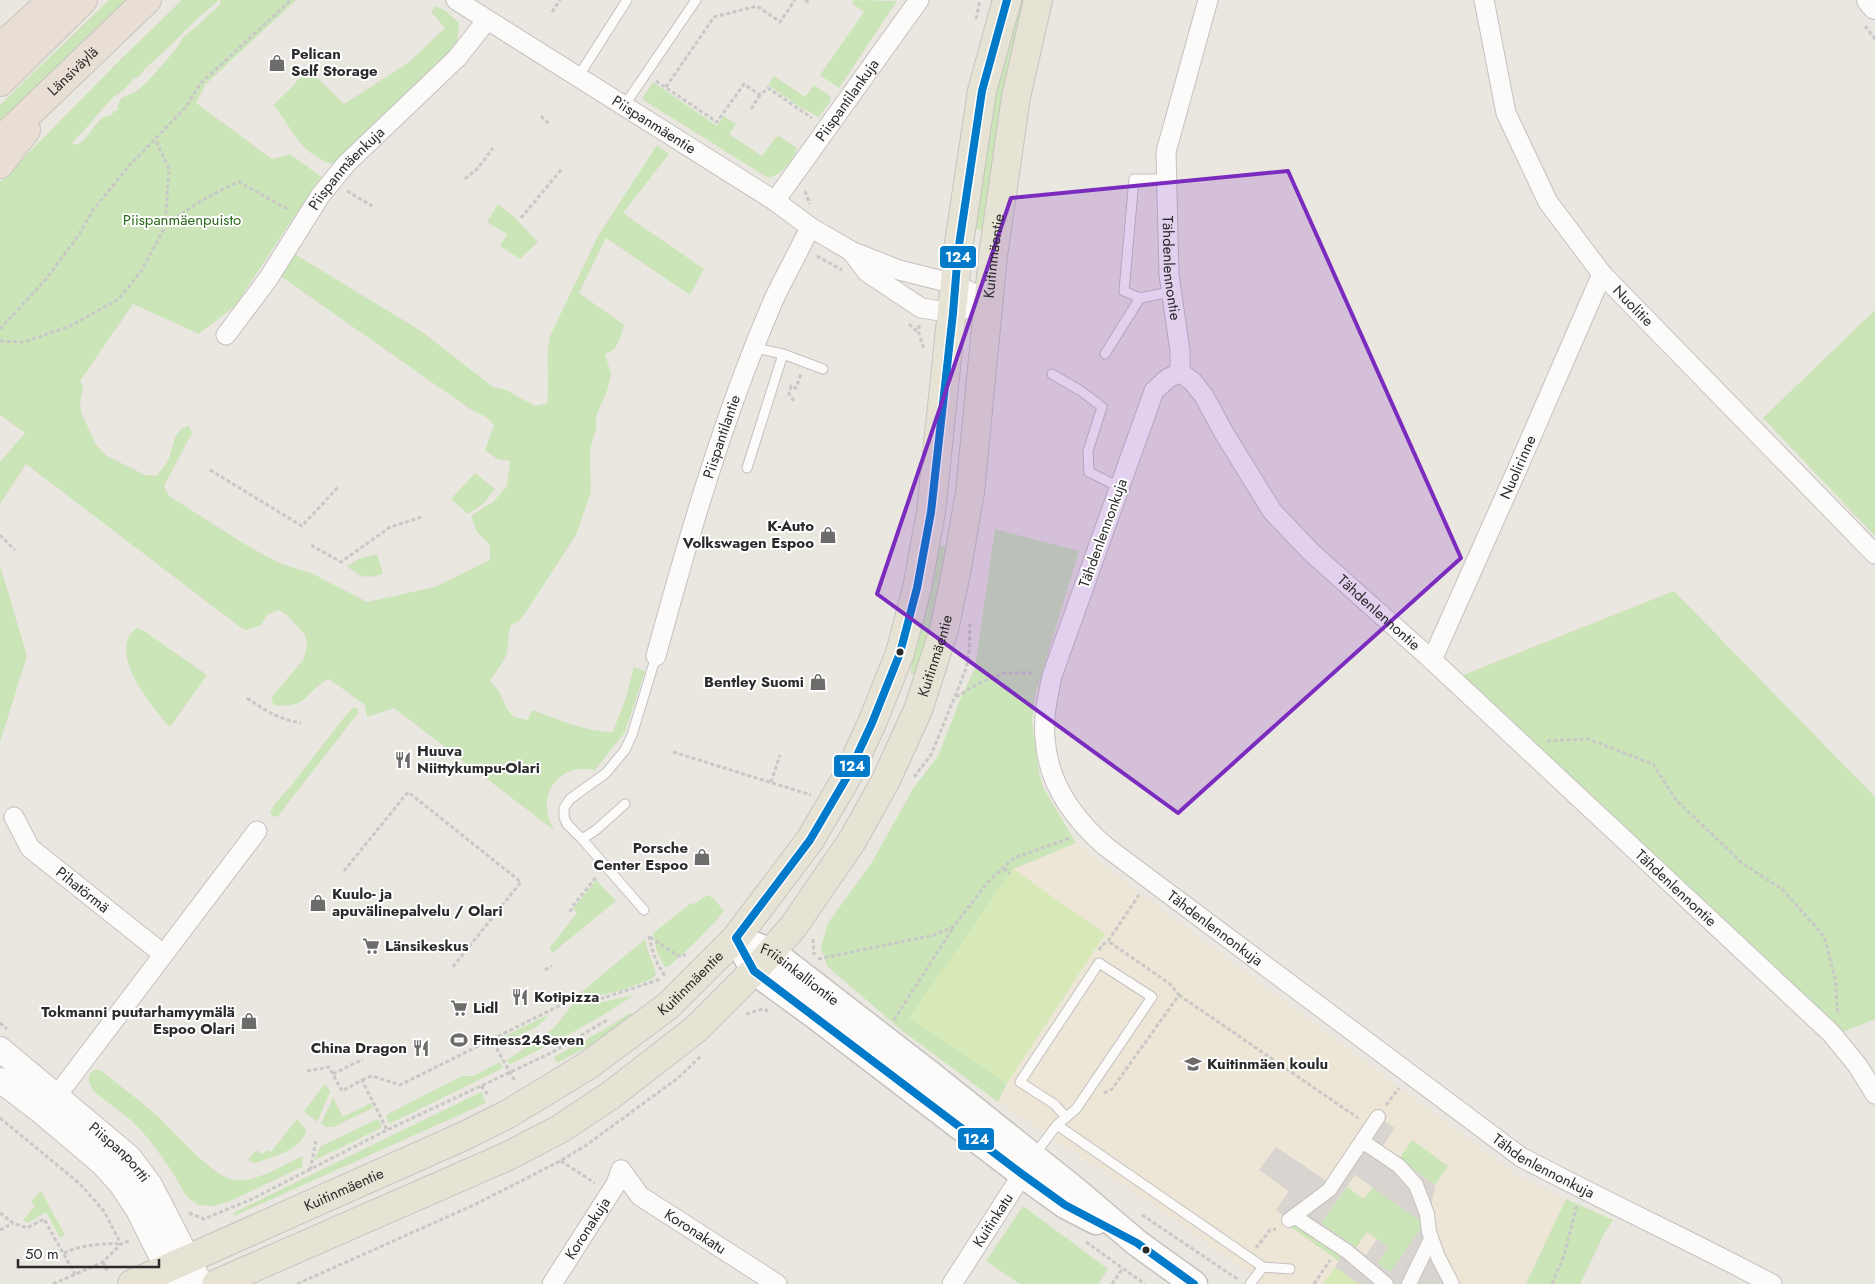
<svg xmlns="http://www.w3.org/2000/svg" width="1875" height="1284" viewBox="0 0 1875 1284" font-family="Jost,sans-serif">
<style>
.education{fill:#ede5d5}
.green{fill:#cbe5b8}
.pitch{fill:#d6e9b6}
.plaza{fill:#d8d4cf;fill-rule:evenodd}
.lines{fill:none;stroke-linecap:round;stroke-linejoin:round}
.service-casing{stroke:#c3c2c1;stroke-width:11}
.pedestrian-casing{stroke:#c3c2c1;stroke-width:16}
.minor-casing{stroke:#c3c2c1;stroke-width:21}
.tertiary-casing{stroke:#c3c2c1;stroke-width:26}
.secondary-casing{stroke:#c3c2c1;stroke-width:29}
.primary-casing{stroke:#c5c4c1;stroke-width:30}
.motorway-casing{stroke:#c5c4c1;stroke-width:30}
.path{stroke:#c8c8c7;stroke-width:3;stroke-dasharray:4 2.5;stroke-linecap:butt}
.service{stroke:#fcfbfa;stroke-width:9}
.pedestrian{stroke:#fcfbfa;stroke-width:14}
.minor{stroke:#fcfbfa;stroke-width:19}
.tertiary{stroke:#fcfbfa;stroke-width:24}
.secondary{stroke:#fcfbfa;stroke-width:26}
.primary{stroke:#e7e3d4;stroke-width:28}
.motorway{stroke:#e9ded3;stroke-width:28}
.bus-1-casing{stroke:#fff;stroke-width:11}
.bus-1{stroke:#007ac9;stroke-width:8}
.marked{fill:#7b2cbf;fill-opacity:0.2;stroke:#7b2cbf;stroke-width:4;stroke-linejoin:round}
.bus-dot{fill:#2b2b2b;stroke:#fff;stroke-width:2}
.labels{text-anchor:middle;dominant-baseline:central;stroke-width:4;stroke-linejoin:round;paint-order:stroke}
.poi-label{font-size:15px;font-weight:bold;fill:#2b2b2b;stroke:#fff;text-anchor:start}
.street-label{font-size:15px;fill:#2b2b2b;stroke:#fff}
.park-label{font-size:15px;fill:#286b19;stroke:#fff}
.line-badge{stroke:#fff;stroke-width:2}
.badge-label{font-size:14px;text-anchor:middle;font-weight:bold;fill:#fff}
</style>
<rect width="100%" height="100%" fill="#eae6e0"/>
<polygon class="education" points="1076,843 1126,883 1513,1173 1566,1199 1526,1284 1264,1284 1145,1199 999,1102 1007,1083 1105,934 1013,869"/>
<g class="green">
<polygon points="109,0 127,0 0,122 0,105"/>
<path d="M182,0h37c-23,18 -42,40 -63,59 -5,5 -13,10 -16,17l-7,3 -10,12 -10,6 -27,31 -14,15 4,2c15,-5 19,-30 36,-30l2,-4h3c1,-3 1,-8 3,-11 5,-6 12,-5 17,-9 9,-7 44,-45 46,-54 14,-10 24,-21 37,-32l1,-5h75l-90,84 -10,19 76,56 18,-5 33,24 -30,40 -58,88 -36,28 -66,-30 -53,77 3,6 -3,15 1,10 15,33 11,11 38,19 12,1 12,-17 6,-22 7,-9 7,-2 3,7 -28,53 5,10 82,52 31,16 31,10 54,28 68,-15 55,-27v-15l-13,-13 -6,-16 23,-15 13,-15 3,-25 -13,-2 -12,-9 9,-25 -8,-8 -16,-8 -191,-134 14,-22 128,78 72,56 13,3 29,16 12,-3c3,-23 -2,-45 3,-67l48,-100 59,-91 12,9 -46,59 81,56 -14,26 -84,-57 -27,55 45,32c-4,12 -5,25 -19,29l6,20 -4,17 -11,25v14l-6,19 1,43 -15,43 -50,77 -7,9 -8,4c-4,11 -2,18 -4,28 -1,6 -13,21 -17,28l9,10 8,18 7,8 14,3 4,-10c26,9 53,22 81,22l13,-35 8,-30 11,4 -20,61 -30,38c-39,-9 -61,30 -40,61l-161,-123 -27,9 -2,-12 -36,-26c-25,12 -19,30 -55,26l-3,-7 32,-38 4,-14 -2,-11 -18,-20 -8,-5 -12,5 -6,10 -15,5 -6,-3 -214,-163 -26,40v-42l25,-29 -25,-18v-233l118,-120z"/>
<polygon points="854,0 897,1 839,88 820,75 864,12 852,3"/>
<polygon points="1015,0 1025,0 986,227 983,230 976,229 973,225 989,117"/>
<path d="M436,6l11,6 12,11 -2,22 -117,115 -9,4c-10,-4 -19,-9 -27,-17 -12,-13 -19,-29 -31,-42l18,-17 16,-20 37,36 64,-41 37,-35 -14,-16z"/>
<polygon points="774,76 805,97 814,85 830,96 831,100 819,117 800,107 768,85"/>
<path d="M653,82l64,44 7,-10 12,8 -7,10 33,22 14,-19 3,-1 18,12c-3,13 -16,27 -29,30l-126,-79z"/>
<polygon points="498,204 514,217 538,242 520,259 500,246 507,234 487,222"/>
<polygon points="1875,310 1875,536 1763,418"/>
<polygon points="475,473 495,489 483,504 468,514 451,499"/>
<polygon points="995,529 1079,551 1035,696 1032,721 1039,772 1043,787 1076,843 1013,869 910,1018 1007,1083 998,1102 900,1029 827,966 821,947 828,923 872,862 913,789 938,756 960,700 975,668"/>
<polygon points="937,545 945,546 944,577 918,676 910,673"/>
<path d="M377,554l6,20c-18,5 -21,4 -36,-8l12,-7z"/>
<polygon points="0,565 27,656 0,742"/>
<polygon points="1674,591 1875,797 1875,1019 1843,1032 1461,676"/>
<path d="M137,628l7,3 63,44 -37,52c-18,-19 -65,-77 -33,-99z"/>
<polygon points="354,707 358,709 358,713 278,816 273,817 270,813 274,805 294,782 346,715"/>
<polygon points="596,880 616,901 552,953 550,947 577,913 573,909"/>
<path d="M707,895l6,3 11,13c-17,20 -36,39 -56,56h-3l-8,-15 -4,-19 37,-29 6,-1z"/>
<path d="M645,939c2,13 9,24 11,36l-4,4c-18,6 -55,23 -73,15z"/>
<path d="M634,995c-39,27 -81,48 -123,69h-2l-2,-4 47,-32 19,-24 29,-2z"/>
<polygon points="630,1013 634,1019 615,1032 557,1063 554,1057 605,1029"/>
<polygon points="550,1014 538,1026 497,1046 495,1041"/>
<polygon points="500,1062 503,1068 391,1123 388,1122 386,1115 392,1112 462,1076 473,1076"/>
<path d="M94,1070h6c19,15 38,29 56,45 18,16 57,63 79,65 23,2 48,-15 68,-24l-1,11 -72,34 -16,5 -16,-1 -12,-9 -14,-25 -24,-33 -17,-18 -37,-28 -5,-10v-7z"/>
<polygon points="325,1084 330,1092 317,1122 304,1111"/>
<polygon points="481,1092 486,1103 234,1216 233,1213"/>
<polygon points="333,1098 343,1117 371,1103 373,1108 333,1127 327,1127 321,1124"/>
<path d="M297,1119l9,11c-3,18 -30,26 -45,31l-7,2 -6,-3 8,-10 6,4 5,-4 4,2z"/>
<polygon points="378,1119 382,1126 379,1129 313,1161 321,1146"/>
<polygon points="1412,1140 1448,1166 1435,1185 1399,1159"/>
<polygon points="1347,1187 1364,1199 1373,1187 1425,1224 1390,1272 1377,1263 1389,1247 1367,1232 1356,1248 1321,1223"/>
<polygon points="41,1191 65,1235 60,1238 46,1212 28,1223 23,1220 35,1206 31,1202"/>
<polygon points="1566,1199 1613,1220 1604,1234 1580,1284 1526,1284"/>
<polygon points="1023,1206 1108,1269 1098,1284 1020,1284 986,1261"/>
<polygon points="1295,1224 1342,1257 1339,1261 1292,1228"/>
</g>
<g class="pitch">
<polygon points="1013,869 1105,934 1007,1083 909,1018"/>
<polygon points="1335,1267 1359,1284 1323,1284"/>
</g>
<path class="plaza" d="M1374,1115l21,13 -13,19 53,38 -3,18 3,29 24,52h-100l-24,-17 7,-11 -66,-46 13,-19 -30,-21 17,-23 52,35zM1355,1175l69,49 -34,48 -12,-9 11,-16 -12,-8 -11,16 -45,-32z"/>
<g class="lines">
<g class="service-casing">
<g id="service">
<polyline points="578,77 627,0"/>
<polyline points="624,106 696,0"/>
<polyline points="1166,179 1134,179 1124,291 1140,298 1170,292"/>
<polyline points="755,348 783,354 823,369"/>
<polyline points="1105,354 1140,298"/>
<polyline points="1052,374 1081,391 1102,407 1088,451 1089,472 1119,487"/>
<polyline points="747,468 783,354"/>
<polyline points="582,839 596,830 625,804"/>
<polyline points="644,910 582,839 567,824 564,817 564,808 570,799 606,773 625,750 632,735 656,656"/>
<polyline points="1057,1125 1263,1267"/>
<polyline points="1035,1154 1057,1125 1076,1109 1152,997 1099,963 1020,1082 1054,1104 1066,1117"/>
<polyline points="1250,1284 1263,1267 1290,1269"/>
</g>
</g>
<g class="pedestrian-casing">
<g id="pedestrian">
<polyline points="1362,1141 1399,1166 1416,1185 1427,1214 1429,1232 1438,1257 1452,1284"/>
<polyline points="1294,1216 1348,1252 1386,1284"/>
<polyline points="1289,1220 1329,1190 1378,1117"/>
<polyline points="1409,1284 1431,1239"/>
</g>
</g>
<g class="minor-casing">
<g id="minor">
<path id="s1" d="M456,0l319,201 35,26 41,24 48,19 56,14 33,17"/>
<path id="s2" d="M1208,0l-42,152 3,123 11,76v21l13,10 11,14 20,37 48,78 40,42 120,107 399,373 27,33 17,28"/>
<path id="s3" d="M1484,0l22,113 42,89 54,72 273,280"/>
<path id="s4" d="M775,201l144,-201"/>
<polyline points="851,251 867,272 921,308 953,313 988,301"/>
<path id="s5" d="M226,335l42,-56 52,-83 26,-32 111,-106 30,-38"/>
<path id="s6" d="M1180,372l-13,7 -13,12 -102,285c-4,20 -9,40 -7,61 2,44 28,81 60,109l416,311c83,44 168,83 251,127"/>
<path id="s7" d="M656,656c33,-121 68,-242 118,-357 11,-24 25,-47 36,-72"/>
<path id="s8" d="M1432,660l83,-186 87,-200"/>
<path id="s9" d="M14,817l16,31 133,106"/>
<polyline points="49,1106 257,831"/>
<path id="s10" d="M621,1170l19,26 137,88"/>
<path id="s11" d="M552,1284l64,-100 5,-14"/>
<path id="s12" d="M952,1284l77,-120"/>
</g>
</g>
<g class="tertiary-casing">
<g id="tertiary">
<polyline points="1869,0 1875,7"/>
<path id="s13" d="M0,1049l129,108 21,28 51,99"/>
<polyline points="0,1080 43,1113 102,1163 121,1184 138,1210 175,1284"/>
</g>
</g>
<g class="secondary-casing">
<g id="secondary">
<path id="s14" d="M736,938l36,14 159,123 145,116 61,52 57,41"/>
<polyline points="744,952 754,971 813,1014 1022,1174 1065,1205 1096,1221"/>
</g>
</g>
<g class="primary-casing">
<g id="primary">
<path id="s15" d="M132,1284l332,-148 44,-22 79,-48 81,-60 68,-68 74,-98 37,-63 25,-54 28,-70 17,-65 14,-76 28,-269 23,-152 25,-91"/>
<path id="s16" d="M216,1284l292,-128 52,-27 51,-34 85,-66 58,-58 39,-44 59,-86 34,-61 32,-70 26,-80 13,-62 13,-76 23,-236 23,-159 22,-97"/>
</g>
</g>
<g class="motorway-casing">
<g id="motorway">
<polyline points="0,48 47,5 56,0"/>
<polyline points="0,82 83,0"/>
<path id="s17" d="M0,141l147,-141"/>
<polyline points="0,164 26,130"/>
</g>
</g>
<g class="path">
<polyline points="805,0 808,2 809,0"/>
<polyline points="552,12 560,0"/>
<polyline points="976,19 980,0"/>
<polyline points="1865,26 1875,39"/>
<polyline points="656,81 717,122 744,84 760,95 768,88 812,118"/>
<polyline points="666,87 714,17 757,6 780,22 795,0"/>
<polyline points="751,109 760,95"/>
<polyline points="541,116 549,124"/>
<polyline points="465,179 478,168 493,148"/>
<polyline points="347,191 372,206"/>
<polyline points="805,191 810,204"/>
<polyline points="521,218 561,170"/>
<path d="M166,226c21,-18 47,-33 73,-44l50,28"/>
<polyline points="817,256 842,270"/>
<polyline points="909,324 919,333"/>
<polyline points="919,325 919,333 924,350"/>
<polyline points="0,329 46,279 78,236 93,210 129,166 185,108 201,83 291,0"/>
<polyline points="0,341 24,342 70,326 119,299 142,270 165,227 169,168 155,139"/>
<polyline points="794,401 789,394 791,386 796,388 801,374"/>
<polyline points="210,470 302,526 339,486"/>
<polyline points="0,535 15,550"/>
<polyline points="311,545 341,562 390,527 422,517"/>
<polyline points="956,697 979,683 1004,673 1034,673"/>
<path d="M247,698c19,13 31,21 54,25"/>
<polyline points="1547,741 1588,739 1653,764 1676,800 1742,863 1782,889 1824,936 1835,978 1838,1015"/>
<polyline points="673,752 811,795"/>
<polyline points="914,777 931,755 966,669 969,653 970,624"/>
<polyline points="771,782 780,755"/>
<polyline points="1004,868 1010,874"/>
<polyline points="344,871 408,792 521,882 451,969"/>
<polyline points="570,912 572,907 597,876"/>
<path d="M649,936c3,15 7,28 17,41"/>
<polyline points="650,937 678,956 686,955"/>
<polyline points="813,939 814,955"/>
<polyline points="1099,950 1102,945 1108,941 1139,895"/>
<polyline points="818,959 934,935 953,927 988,882 1014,858 1070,838"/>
<polyline points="545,970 552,966"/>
<polyline points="1179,995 1358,1118"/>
<polyline points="746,1014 763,1009 768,1011"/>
<polyline points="894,1020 953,928"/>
<polyline points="0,1023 7,1029"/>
<polyline points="490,1037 515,1081"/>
<polyline points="307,1071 329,1067 342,1091 362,1080 387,1130"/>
<polyline points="333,1074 363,1059"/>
<polyline points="362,1080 372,1076 400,1085 569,1001 603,998 661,979"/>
<polyline points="481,1086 489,1096"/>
<polyline points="1104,1093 1112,1089 1179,995 1170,984 1108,941"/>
<polyline points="1386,1105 1399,1088"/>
<polyline points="0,1118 79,1183 104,1211 121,1244"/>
<polyline points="561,1161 595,1183"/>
<polyline points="310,1170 316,1141"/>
<polyline points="0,1213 13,1223 27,1228 44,1219 75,1274"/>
<polyline points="189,1213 204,1219 252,1199 387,1130 551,1053 607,1020"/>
<polyline points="1142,1215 1239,1280"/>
<polyline points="0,1230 13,1223"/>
<polyline points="1086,1242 1145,1284"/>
<polyline points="1256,1248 1270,1230 1276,1229"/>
<path d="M64,1253c16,-8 39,-10 57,-9"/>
<polyline points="103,1262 107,1271"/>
<polyline points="53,1284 103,1262 121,1244 131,1240"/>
<polyline points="297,1284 476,1204 560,1161 585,1146 678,1078 701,1056"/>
<polyline points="1112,1284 1123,1268"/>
<polyline points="1314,1284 1330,1260"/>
<polyline points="1552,1284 1564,1256 1577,1205"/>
</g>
<use href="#service" class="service"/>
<use href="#pedestrian" class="pedestrian"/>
<use href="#minor" class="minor"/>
<use href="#tertiary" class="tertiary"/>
<use href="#secondary" class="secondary"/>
<use href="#primary" class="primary"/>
<use href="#motorway" class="motorway"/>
<g class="bus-1-casing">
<polyline id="bus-1" points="1007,0 982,91 958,252 953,313 931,512 917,588 900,653 872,723 847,777 810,840 736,938 754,971 1022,1174 1065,1205 1137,1243 1194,1284"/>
</g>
<use href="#bus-1" class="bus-1"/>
</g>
<path class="marked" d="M1288,171l173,387 -283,255 -301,-219 134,-396z"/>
<defs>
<g id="shop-bare" transform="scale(1.35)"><path d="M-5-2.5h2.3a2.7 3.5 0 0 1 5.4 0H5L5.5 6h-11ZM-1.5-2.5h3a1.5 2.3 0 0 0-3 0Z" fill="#6e6c6a" stroke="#fff" stroke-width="2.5" paint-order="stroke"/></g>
<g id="restaurant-bare" transform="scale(1.35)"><path d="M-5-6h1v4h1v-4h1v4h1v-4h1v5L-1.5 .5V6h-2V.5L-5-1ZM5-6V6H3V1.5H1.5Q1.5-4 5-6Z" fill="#6e6c6a" stroke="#fff" stroke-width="2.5" paint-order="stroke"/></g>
<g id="supermarket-bare" transform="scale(1.35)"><path d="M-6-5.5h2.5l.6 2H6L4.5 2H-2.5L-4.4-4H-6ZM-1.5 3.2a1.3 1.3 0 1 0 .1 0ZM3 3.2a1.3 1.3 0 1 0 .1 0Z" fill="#6e6c6a" stroke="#fff" stroke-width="2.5" paint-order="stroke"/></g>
<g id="stadium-bare" transform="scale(1.35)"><path d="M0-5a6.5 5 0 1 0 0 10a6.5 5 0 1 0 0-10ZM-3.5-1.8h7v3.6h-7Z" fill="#6e6c6a" stroke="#fff" stroke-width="2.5" paint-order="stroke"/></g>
<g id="school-bare" transform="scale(1.35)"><path d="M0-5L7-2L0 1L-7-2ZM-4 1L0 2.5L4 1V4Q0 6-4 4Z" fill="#6e6c6a" stroke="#fff" stroke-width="2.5" paint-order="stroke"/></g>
</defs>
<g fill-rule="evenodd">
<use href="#shop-bare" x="277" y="63"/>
<use href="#shop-bare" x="828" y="535"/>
<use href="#shop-bare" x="818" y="682"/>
<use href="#restaurant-bare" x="403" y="760"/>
<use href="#shop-bare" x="702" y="857"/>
<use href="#shop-bare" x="318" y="903"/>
<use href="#supermarket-bare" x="371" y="946"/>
<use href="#restaurant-bare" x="520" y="997"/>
<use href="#supermarket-bare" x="459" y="1008"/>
<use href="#shop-bare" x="249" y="1021"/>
<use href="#stadium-bare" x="459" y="1040"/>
<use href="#restaurant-bare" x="421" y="1048"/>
<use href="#school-bare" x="1193" y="1064"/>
</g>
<g class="bus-dot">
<circle cx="900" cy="652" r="4.5"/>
<circle cx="1146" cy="1250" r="4.5"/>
</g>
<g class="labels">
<g class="poi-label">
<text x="291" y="54">Pelican<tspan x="291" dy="17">Self Storage</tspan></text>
<text x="814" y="526" text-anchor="end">K-Auto<tspan x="814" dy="17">Volkswagen Espoo</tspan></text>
<text x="804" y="682" text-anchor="end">Bentley Suomi</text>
<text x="417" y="751">Huuva<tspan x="417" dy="17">Niittykumpu-Olari</tspan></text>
<text x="688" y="848" text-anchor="end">Porsche<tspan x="688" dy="17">Center Espoo</tspan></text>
<text x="332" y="894">Kuulo- ja<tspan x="332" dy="17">apuvälinepalvelu / Olari</tspan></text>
<text x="385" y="946">Länsikeskus</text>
<text x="534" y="997">Kotipizza</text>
<text x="473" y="1008">Lidl</text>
<text x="235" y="1012" text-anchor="end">Tokmanni puutarhamyymälä<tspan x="235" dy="17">Espoo Olari</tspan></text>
<text x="473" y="1040">Fitness24Seven</text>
<text x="407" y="1048" text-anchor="end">China Dragon</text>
<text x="1207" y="1064">Kuitinmäen koulu</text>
</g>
<g class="street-label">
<text stroke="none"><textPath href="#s17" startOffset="101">Länsiväylä</textPath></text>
<text stroke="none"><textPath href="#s4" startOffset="124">Piispantilankuja</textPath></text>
<text stroke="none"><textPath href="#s1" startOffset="234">Piispanmäentie</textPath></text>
<text stroke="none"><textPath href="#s5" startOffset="206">Piispanmäenkuja</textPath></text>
<text stroke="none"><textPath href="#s16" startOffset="1400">Kuitinmäentie</textPath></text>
<text stroke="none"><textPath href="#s2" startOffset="274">Tähdenlennontie</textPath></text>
<text stroke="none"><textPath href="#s3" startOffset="348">Nuolitie</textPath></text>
<text stroke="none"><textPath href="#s7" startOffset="229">Piispantilantie</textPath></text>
<text stroke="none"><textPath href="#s8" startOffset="211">Nuolirinne</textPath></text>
<text transform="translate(1103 533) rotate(-70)">Tähdenlennonkuja</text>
<text stroke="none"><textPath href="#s2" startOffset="694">Tähdenlennontie</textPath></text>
<text stroke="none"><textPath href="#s16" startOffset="995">Kuitinmäentie</textPath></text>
<text stroke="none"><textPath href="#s2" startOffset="1099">Tähdenlennontie</textPath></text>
<text stroke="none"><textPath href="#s9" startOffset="102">Pihatörmä</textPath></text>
<text stroke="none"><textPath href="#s6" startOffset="662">Tähdenlennonkuja</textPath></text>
<text stroke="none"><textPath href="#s14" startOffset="74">Friisinkalliontie</textPath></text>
<text stroke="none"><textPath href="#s15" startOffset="638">Kuitinmäentie</textPath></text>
<text stroke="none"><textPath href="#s13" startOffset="158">Piispanportti</textPath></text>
<text stroke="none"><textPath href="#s6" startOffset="1068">Tähdenlennonkuja</textPath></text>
<text stroke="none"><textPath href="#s15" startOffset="232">Kuitinmäentie</textPath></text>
<text stroke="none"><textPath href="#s12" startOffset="76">Kuitinkatu</textPath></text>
<text stroke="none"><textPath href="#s11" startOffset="66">Koronakuja</textPath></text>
<text stroke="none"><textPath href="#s10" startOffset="98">Koronakatu</textPath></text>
</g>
<g class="park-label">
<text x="182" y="220">Piispanmäenpuisto</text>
</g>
</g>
<g class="line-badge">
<rect x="939" y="245" width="38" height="24" rx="5" fill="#007ac9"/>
<rect x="833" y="754" width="38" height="24" rx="5" fill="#007ac9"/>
<rect x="957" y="1127" width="38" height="24" rx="5" fill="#007ac9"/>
</g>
<g class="badge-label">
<text x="958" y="262">124</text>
<text x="852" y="771">124</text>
<text x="976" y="1144">124</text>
</g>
<path d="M18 1259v8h141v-8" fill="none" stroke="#2b2b2b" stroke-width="2.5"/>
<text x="25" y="1259" font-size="15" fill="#2b2b2b" stroke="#ffffff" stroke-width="4" paint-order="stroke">50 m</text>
</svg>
